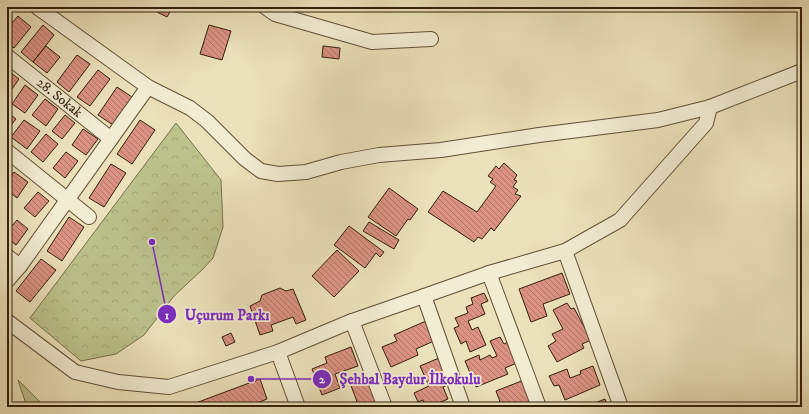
<svg xmlns="http://www.w3.org/2000/svg" width="809" height="414" viewBox="0 0 809 414" font-family="'IM FELL DW Pica',serif">
<style>
.grass{fill:#bcc28c;stroke:#78704b}
.park{fill:url(#park-crowns);stroke:#78704b}
.building{fill:url(#building-back-hatch);stroke:#331f0a}
.lines{fill:none;stroke-linecap:round;stroke-linejoin:round}
.minor-casing{stroke:#615036;stroke-width:16}
.minor{stroke:#f2ecd2;stroke-width:14}
.labels{text-anchor:middle;dominant-baseline:central;stroke-width:3.5;stroke-linejoin:round;paint-order:stroke}
.street-label{font-size:14px;fill:#331f0a;stroke:#f2ecd2}
.leader{fill:none;stroke:#7b2cbf;stroke-width:1.5}
.callout-dot{fill:#7b2cbf;stroke:#f2ecd2;stroke-width:1.5}
.mark-label{font-size:12px;text-anchor:middle;font-weight:bold;fill:#fff}
.callout-label{font-size:15px;text-anchor:middle;font-weight:bold;fill:#7b2cbf;stroke:#f2ecd2;stroke-width:3.5;stroke-linejoin:round;paint-order:stroke}
</style>
<defs>
<pattern id="park-crowns" width="20" height="18" patternUnits="userSpaceOnUse"><rect width="20" height="18" fill="#bcc28c"/><path d="M2 6a3 3 0 1 1 6 0M12 15a3 3 0 1 1 6 0" fill="none" stroke="#a2a677"/></pattern>
<pattern id="building-back-hatch" width="6" height="6" patternUnits="userSpaceOnUse"><rect width="6" height="6" fill="#db9283"/><path d="M-1 5l2 2M0 0l6 6M5-1l2 2" fill="none" stroke="#b27769"/></pattern>
</defs>
<rect width="100%" height="100%" fill="#ebe1ba"/>
<filter id="stains"><feTurbulence type="fractalNoise" baseFrequency=".005" numOctaves="4"/><feColorMatrix values="0 0 0 0 .2 0 0 0 0 .09 0 0 0 0 .02 0 0 0 .5 -.17"/></filter>
<radialGradient id="worn" r=".72"><stop offset=".6" stop-color="#630" stop-opacity="0"/><stop offset="1" stop-color="#630" stop-opacity=".3"/></radialGradient>
<polygon class="grass" points="18,380 45,407 27,407"/>
<polygon class="park" points="176,123 221,180 223,227 213,258 203,269 174,296 144,335 116,354 81,361 30,318"/>
<g class="building">
<polygon points="147,7 173,7 167,17"/>
<polygon points="18,16 31,27 14,48 7,42 7,29"/>
<polygon points="43,25 54,35 33,62 21,52"/>
<polygon points="209,25 231,31 222,60 200,54"/>
<polygon points="46,46 60,57 47,73 33,62"/>
<polygon points="323,46 340,48 339,59 322,57"/>
<polygon points="77,55 90,64 69,92 57,82"/>
<polygon points="7,70 19,79 7,96"/>
<polygon points="98,70 110,79 90,106 77,97"/>
<polygon points="25,85 38,95 25,113 12,104"/>
<polygon points="117,87 132,97 113,125 98,115"/>
<polygon points="45,99 58,109 46,126 32,115"/>
<polygon points="7,112 16,119 7,130"/>
<polygon points="65,115 75,123 62,139 52,131"/>
<polygon points="24,120 40,131 27,149 11,137"/>
<polygon points="140,120 155,130 132,164 117,154"/>
<polygon points="83,129 98,139 86,155 72,145"/>
<polygon points="46,134 58,144 43,162 31,152"/>
<polygon points="66,152 78,161 65,178 53,168"/>
<polygon points="504,163 517,175 514,180 517,181 513,187 518,190 515,194 521,196 494,231 491,228 482,239 478,237 474,242 428,212 443,191 477,212 496,186 490,182 493,179 488,176 496,166 499,169"/>
<polygon points="111,164 126,173 104,207 89,198"/>
<polygon points="14,172 28,182 17,198 7,190 7,181"/>
<polygon points="389,188 418,209 410,220 408,219 396,236 368,217"/>
<polygon points="38,192 49,201 35,217 24,208"/>
<polygon points="69,217 84,227 62,261 47,251"/>
<polygon points="17,220 28,229 16,245 7,238 7,232"/>
<polygon points="369,222 399,240 394,249 363,231"/>
<polygon points="349,226 384,252 380,257 376,253 365,268 334,245"/>
<polygon points="337,250 359,271 334,297 312,276"/>
<polygon points="41,259 56,270 30,302 16,291"/>
<polygon points="562,273 570,294 543,304 547,316 531,322 519,289"/>
<polygon points="280,288 286,291 293,289 306,320 296,324 293,317 271,325 273,331 260,335 250,306 260,301 262,295"/>
<polygon points="484,293 488,301 481,304 485,314 468,321 472,330 478,327 486,345 470,352 466,341 461,344 454,328 459,326 455,318 468,313 466,307 473,304 471,298"/>
<polygon points="567,303 571,309 574,308 591,340 582,344 584,348 557,362 548,346 556,341 552,334 563,329 553,310"/>
<polygon points="426,321 434,341 416,349 418,355 391,367 382,347 397,341 394,335"/>
<polygon points="231,333 235,342 226,346 222,337"/>
<polygon points="500,337 504,344 510,341 519,362 505,368 508,374 476,387 465,361 479,355 480,360 490,355 492,358 497,356 490,341"/>
<polygon points="351,347 358,366 335,374 340,388 322,395 312,369 327,363 325,357"/>
<polygon points="439,358 450,384 443,387 448,399 429,407 426,407 423,400 418,402 414,393 429,386 420,366"/>
<polygon points="593,366 600,385 565,400 559,385 554,386 549,376 567,369 570,378 581,374 580,371"/>
<polygon points="367,377 379,407 359,407 350,383"/>
<polygon points="260,379 267,399 247,407 194,407 193,404"/>
<polygon points="524,380 532,407 502,407 496,391"/>
<polygon points="605,399 608,407 591,407 590,405"/>
</g>
<g class="lines">
<g class="minor-casing">
<g id="minor">
<polyline points="37,7 148,87 190,108 207,121 245,159 261,171 278,174 306,172 341,162 379,155 441,150 539,135 658,120 710,107 802,71"/>
<polyline points="265,7 275,14 372,42 431,39"/>
<path id="s1" d="M7,56l104,83"/>
<polyline points="7,151 89,217"/>
<polyline points="565,251 621,407"/>
<polyline points="7,256 20,266"/>
<polyline points="489,273 539,407"/>
<polyline points="7,281 20,266 148,87"/>
<polyline points="424,296 463,407"/>
<polyline points="7,321 75,372 118,382 169,387 278,352 352,321 424,296 489,273 565,251 620,220 706,123 710,107"/>
<polyline points="352,321 385,407"/>
<polyline points="278,352 298,407"/>
</g>
</g>
<use href="#minor" class="minor"/>
</g>
<g class="labels">
<g class="street-label">
<text stroke="none"><textPath href="#s1" startOffset="67">28. Sokak</textPath></text>
</g>
</g>
<path class="leader" d="M152 242L167 314M251 379L322 379"/>
<g class="callout-dot">
<circle cx="152" cy="242" r="4"/>
<circle cx="251" cy="379" r="4"/>
<circle cx="167" cy="314" r="10"/>
<circle cx="322" cy="379" r="10"/>
</g>
<g class="mark-label">
<text x="167" y="319">1</text>
<text x="322" y="383">2</text>
</g>
<g class="callout-label">
<text x="227" y="320">Uçurum Parkı</text>
<text x="410" y="384">Şehbal Baydur İlkokulu</text>
</g>
<rect width="809" height="414" fill="none" stroke="#ebe1ba" stroke-width="24"/>
<rect x="8" y="8" width="793" height="398" fill="none" stroke="#331f0a" stroke-width="2"/>
<rect x="12" y="12" width="785" height="390" fill="none" stroke="#331f0a"/>
<rect width="100%" height="100%" filter="url(#stains)"/>
<rect width="100%" height="100%" fill="url(#worn)"/>
</svg>
